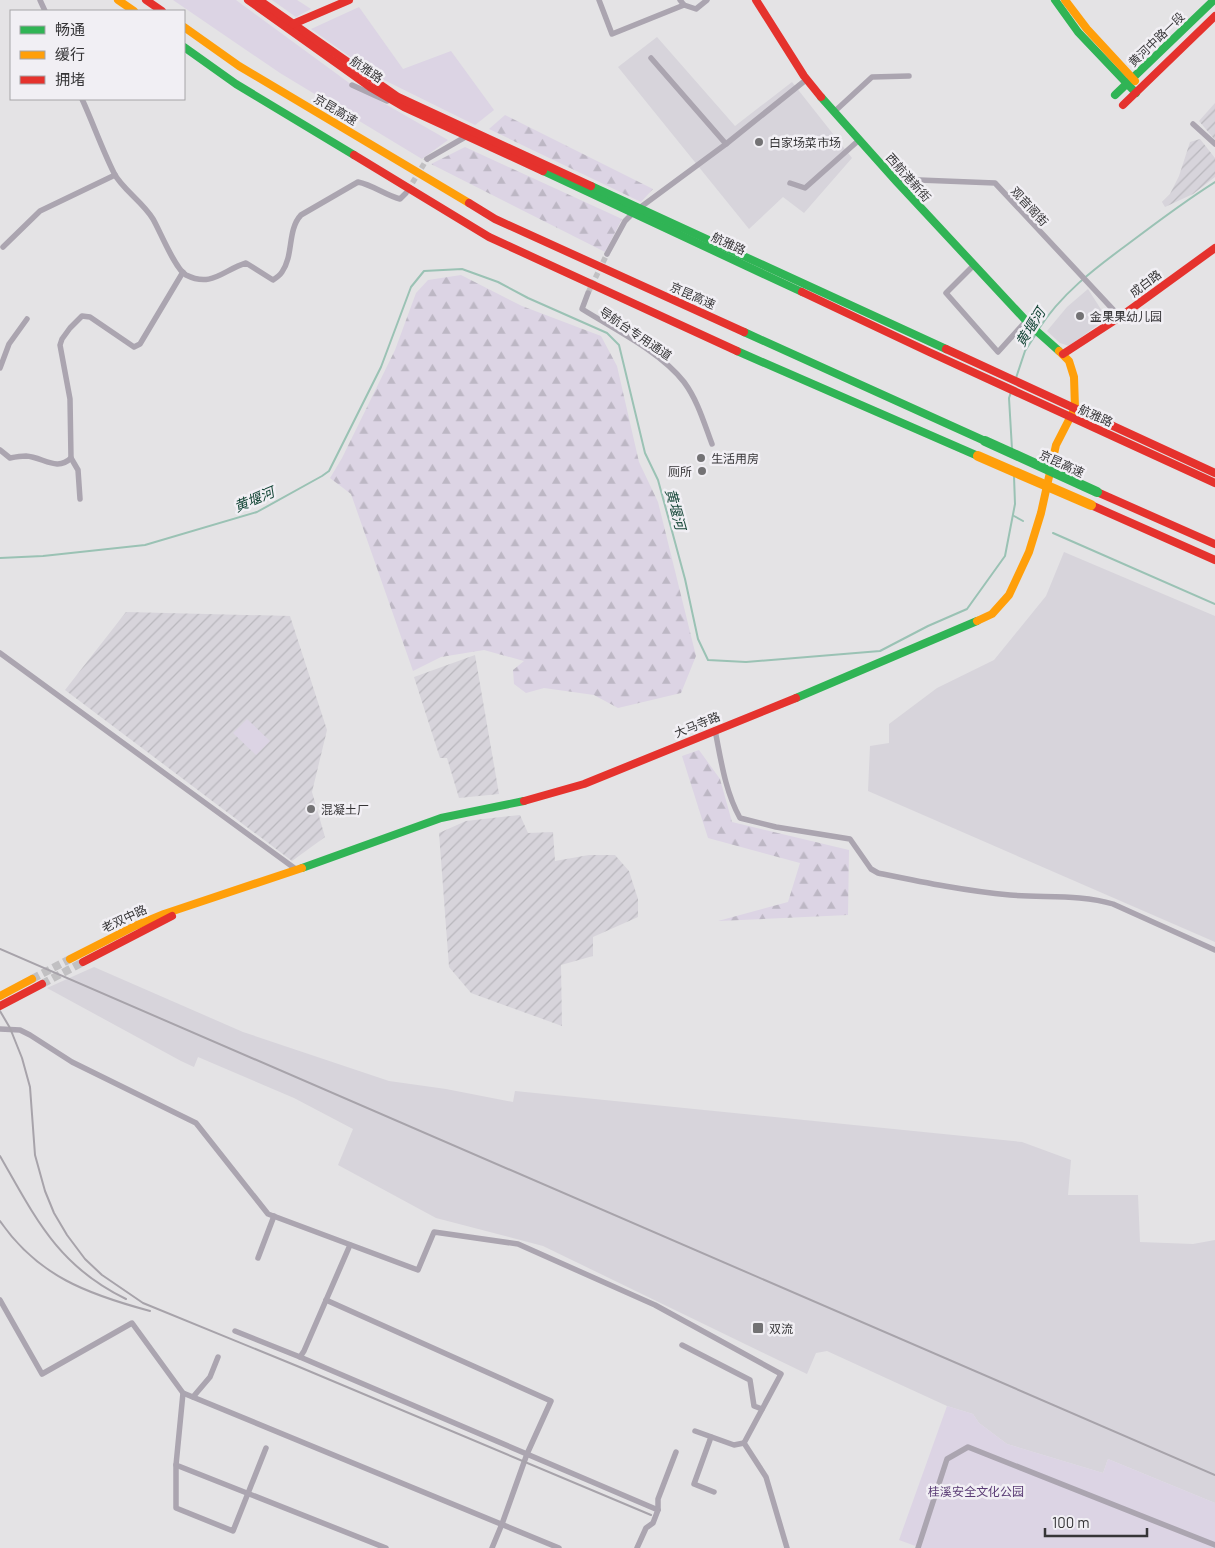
<svg xmlns="http://www.w3.org/2000/svg" width="1215" height="1548" viewBox="0 0 1215 1548" font-family="Barlow,'Noto Sans SC',sans-serif">
<style>
.built{fill:#d7d4db}
.industrial{fill:url(#industrial-furrows)}
.forest{fill:url(#forest-firs)}
.park{fill:#dcd4e4}
.lines{fill:none;stroke-linecap:round;stroke-linejoin:round}
.stream{stroke:#9ac2b4;stroke-width:2}
.street-tunnel{stroke:#c1c0c2;stroke-width:5.5;stroke-dasharray:5.5 3;stroke-linecap:butt}
.secondary-tunnel{stroke:#c1c0c2;stroke-width:8;stroke-dasharray:8 4;stroke-linecap:butt}
.street{stroke:#aba5b0;stroke-width:5.5}
.fast{stroke:#30b455;stroke-width:8}
.slow{stroke:#ff9f0a;stroke-width:8}
.jam{stroke:#e5322d;stroke-width:8}
.rail{stroke:#a7a3aa;stroke-width:2}
.fast-bridge{stroke:#30b455;stroke-width:10}
.slow-bridge{stroke:#ff9f0a;stroke-width:10}
.poi-dot{fill:#737274;stroke:#f1eff4;stroke-width:2}
.labels{text-anchor:middle;dominant-baseline:central;stroke-width:5;stroke-linejoin:round;paint-order:stroke}
.street-label{font-size:12px;fill:#363537;stroke:#f1eff4}
.poi-label{font-size:12px;fill:#363537;stroke:#f1eff4;text-anchor:start}
.park-label{font-size:12px;fill:#593b74;stroke:#f1eff4}
.water-label{font-size:14px;font-style:italic;fill:#164738;stroke:#f1eff4}
</style>
<defs>
<pattern id="industrial-furrows" width="10" height="10" patternUnits="userSpaceOnUse" patternTransform="scale(1.25)"><rect width="10" height="10" fill="#d7d4db"/><path d="M-1 1l2-2M0 10L10 0M9 11l2-2" fill="none" stroke="#b9b7bd"/></pattern>
<pattern id="forest-firs" width="22" height="20" patternUnits="userSpaceOnUse" patternTransform="scale(1.25)"><rect width="22" height="20" fill="#dcd4e4"/><path d="M5 1l3.5 6h-7zM16 11l3.5 6h-7z" fill="#bdb7c4"/></pattern>
</defs>
<rect width="100%" height="100%" fill="#e4e3e5"/>
<g class="built">
<polygon points="657,37 735,126 792,82 852,158 804,213 783,197 749,229 618,67"/>
<polygon points="1088,289 1102,311 1102,322 1069,346 1060,343 1047,331 1067,307"/>
<polygon points="1064,552 1215,616 1215,942 868,791 870,746 889,743 889,724 937,688 994,660 1046,596"/>
<polygon points="94,967 243,1032 389,1081 446,1089 513,1102 515,1091 1022,1142 1071,1160 1068,1195 1138,1195 1140,1242 1193,1244 1215,1240 1215,1503 1108,1459 1103,1473 1007,1444 979,1423 973,1414 947,1406 827,1351 816,1353 807,1374 543,1246 436,1218 338,1165 353,1129 294,1098 198,1057 194,1067 181,1061 47,988"/>
</g>
<g class="industrial">
<polygon points="1215,103 1215,140 1199,121"/>
<polygon points="1200,139 1215,158 1215,177 1193,194 1165,207 1162,202 1170,194 1179,176 1190,142"/>
<polygon points="126,612 290,616 327,730 312,792 325,837 292,861 65,690"/>
<polygon points="475,655 499,794 459,798 447,758 440,758 414,677"/>
<polygon points="520,815 528,833 553,832 555,861 589,855 615,855 629,871 638,899 638,917 593,937 593,956 561,965 562,1026 471,993 449,967 439,833 466,821"/>
</g>
<g class="forest">
<polygon points="505,115 653,189 641,202 489,129"/>
<polygon points="465,147 622,219 605,252 431,164"/>
<polygon points="461,275 522,306 601,336 617,366 639,462 658,502 696,656 681,693 618,708 594,695 544,688 526,693 514,684 513,670 524,661 484,650 441,657 413,671 351,494 330,478 342,458 395,350 416,293 428,280"/>
<polygon points="699,750 720,779 732,822 849,850 848,915 718,921 788,902 800,863 708,838 682,756"/>
</g>
<g class="park">
<polygon points="173,0 236,0 352,85 448,140 422,159 280,73"/>
<polygon points="272,0 297,0 311,9 296,17"/>
<polygon points="359,7 403,69 451,51 494,110 475,125 380,78 311,29"/>
<polygon points="247,719 270,741 256,755 233,733"/>
<polygon points="947,1406 973,1414 979,1423 1007,1444 1103,1473 1108,1459 1215,1503 1215,1548 921,1548 899,1540"/>
</g>
<g class="lines">
<g class="stream">
<path d="M1038,330c23,-36 56,-61 90,-86 29,-22 57,-43 87,-62"/>
<polyline points="1016,378 1025,351 1036,334"/>
<polyline points="1011,392 1009,398 1012,449"/>
<polyline points="1014,516 1023,521"/>
<polyline points="1053,533 1215,604"/>
<polyline points="0,558 43,556 145,545 257,512 322,476 329,471 381,367 411,287 424,271 462,269 498,282 528,298 607,333 619,345 645,453 658,480 669,520 685,579 698,639 708,660 746,662 880,651 928,626 967,609 1005,556 1015,504 1014,476"/>
</g>
<g class="street-tunnel">
<polyline points="408,190 427,159"/>
<polyline points="588,293 607,254"/>
</g>
<g class="secondary-tunnel">
<polyline points="32,979 70,959"/>
<polyline points="42,984 83,962"/>
</g>
<g class="street">
<polyline points="40,0 45,11"/>
<polyline points="599,0 612,34 684,5"/>
<polyline points="680,0 684,5 696,9 707,0"/>
<polyline points="651,58 726,144"/>
<polyline points="352,85 387,101"/>
<path d="M82,99c11,24 20,50 32,74 7,15 29,29 39,46 7,12 22,50 33,56 26,13 37,-5 60,-12l27,17c3,-2 7,-5 9,-8 12,-17 5,-42 19,-57l57,-33c15,3 27,13 42,17l6,-6"/>
<polyline points="834,112 872,77 909,76"/>
<polyline points="1193,124 1215,144"/>
<polyline points="427,159 467,136 464,135"/>
<polyline points="894,179 995,183 1120,317"/>
<polyline points="790,183 805,188 859,140"/>
<polyline points="3,247 40,211 115,175"/>
<polyline points="607,254 625,221 634,212 726,144 807,79"/>
<polyline points="974,265 946,293 998,352 1026,321"/>
<path d="M588,293l-6,16c32,20 79,43 102,73 14,19 20,41 28,62"/>
<polyline points="0,368 9,344 27,319"/>
<path d="M0,450l10,8c5,-1 11,-2 16,-2 17,1 31,16 45,2"/>
<polyline points="80,499 78,470 71,458 70,399 60,345 62,339 70,328 82,316 90,317 134,347 140,344 183,272"/>
<polyline points="0,653 297,870"/>
<path d="M715,730c6,30 10,61 25,88l36,9 74,12 21,30 7,4c44,9 87,18 132,22 33,3 71,-1 103,9l102,46"/>
<polyline points="0,1029 20,1030 30,1035 72,1062 196,1123 268,1214 418,1270 434,1232 518,1244 655,1305 781,1374 744,1443 766,1477 787,1548"/>
<polyline points="258,1258 274,1216"/>
<polyline points="0,1300 42,1374 132,1323 183,1393 559,1548"/>
<polyline points="326,1300 551,1401 527,1454 502,1524 492,1548"/>
<polyline points="235,1331 300,1357 304,1351 350,1245"/>
<polyline points="682,1345 750,1380 754,1406 762,1409"/>
<polyline points="300,1357 658,1510"/>
<polyline points="183,1393 176,1465 386,1548"/>
<polyline points="193,1397 210,1377 218,1357"/>
<polyline points="695,1431 734,1445 744,1443"/>
<polyline points="711,1437 694,1484 714,1492"/>
<polyline points="176,1465 176,1508 233,1531 266,1448"/>
<polyline points="637,1548 646,1528 653,1523 658,1510 658,1499 676,1452"/>
<polyline points="918,1548 947,1459 968,1447 1215,1545"/>
</g>
<g class="fast">
<polyline points="1055,0 1078,32 1136,93"/>
<polyline points="184,47 236,84 354,155"/>
<polyline points="1115,95 1214,0"/>
<polyline points="821,97 896,181 1031,326 1059,351"/>
<polyline points="543,171 802,292"/>
<polyline points="591,186 946,349"/>
<polyline points="744,332 985,441"/>
<polyline points="737,351 978,456"/>
<polyline points="796,698 977,621"/>
<polyline points="302,868 441,818 524,801"/>
</g>
<g class="slow">
<polyline points="118,0 134,11"/>
<polyline points="1065,0 1087,29 1135,81"/>
<polyline points="184,27 239,66 469,203"/>
<polyline points="977,621 992,614 1009,595 1029,552 1041,513 1056,445 1075,408 1074,377 1069,361 1059,351"/>
<polyline points="70,959 135,926 164,914 302,868"/>
<polyline points="0,996 32,979"/>
</g>
<g class="jam">
<polyline points="146,0 162,11"/>
<polyline points="248,0 370,87 404,107 543,171"/>
<polyline points="259,0 398,97 591,186"/>
<polyline points="756,0 804,76 821,97"/>
<polyline points="293,24 349,0"/>
<polyline points="1123,105 1215,16"/>
<polyline points="354,155 489,237 737,351"/>
<polyline points="469,203 495,219 744,332"/>
<polyline points="802,292 929,352 1215,483"/>
<polyline points="946,349 1215,473"/>
<polyline points="1063,354 1120,317 1215,248"/>
<polyline points="1097,492 1215,544"/>
<polyline points="1091,505 1215,560"/>
<polyline points="524,801 584,784 796,698"/>
<polyline points="83,962 172,916"/>
<polyline points="0,1006 42,984"/>
</g>
<g class="rail">
<polyline points="0,949 1215,1475"/>
<polyline points="0,1011 10,1028 22,1058 30,1087 35,1155 45,1191 54,1213 67,1235 85,1259 102,1275 143,1303 297,1366 651,1515"/>
<path d="M0,1156c36,63 58,110 126,143"/>
<path d="M0,1221c38,55 87,73 150,90"/>
</g>
<polyline class="fast-bridge" points="985,441 1097,492"/>
<polyline class="slow-bridge" points="978,456 1091,505"/>
</g>
<g class="poi-dot">
<circle cx="759" cy="142" r="5"/>
<circle cx="1080" cy="316" r="5"/>
<circle cx="701" cy="458" r="5"/>
<circle cx="702" cy="471" r="5"/>
<circle cx="311" cy="809" r="5"/>
<rect x="752" y="1322" width="12" height="12" rx="2.5"/>
</g>
<g class="labels">
<g class="street-label">
<text transform="translate(1156 39) rotate(-44)">黄河中路一段</text>
<text transform="translate(367 69) rotate(34)">航雅路</text>
<text transform="translate(336 109) rotate(31)">京昆高速</text>
<text transform="translate(909 177) rotate(48)">西航港新街</text>
<text transform="translate(1030 206) rotate(47)">观音阁街</text>
<text transform="translate(729 243) rotate(25)">航雅路</text>
<text transform="translate(1145 283) rotate(-37)">成白路</text>
<text transform="translate(693 295) rotate(24)">京昆高速</text>
<text transform="translate(636 333) rotate(34)">导航台专用通道</text>
<text transform="translate(1096 415) rotate(24)">航雅路</text>
<text transform="translate(1062 463) rotate(25)">京昆高速</text>
<text transform="translate(697 724) rotate(-22)">大马寺路</text>
<text transform="translate(124 918) rotate(-25)">老双中路</text>
</g>
<g class="poi-label">
<text x="769" y="142">白家场菜市场</text>
<text x="1090" y="316">金果果幼儿园</text>
<text x="711" y="458">生活用房</text>
<text x="692" y="471" text-anchor="end">厕所</text>
<text x="321" y="809">混凝土厂</text>
<text x="769" y="1328">双流</text>
</g>
<g class="park-label">
<text x="976" y="1491">桂溪安全文化公园</text>
</g>
<g class="water-label">
<text transform="translate(1030 327) rotate(-58)">黄堰河</text>
<text transform="translate(254 499) rotate(-23)">黄堰河</text>
<text transform="translate(676 509) rotate(75)">黄堰河</text>
</g>
</g>
<rect x="10" y="10" width="175" height="90" fill="#f1eff4" stroke="#a6a5a8"/>
<rect x="20" y="26" width="25" height="8" fill="#30b455" stroke="#a6a5a8"/>
<text x="55" y="35" font-size="15" fill="#363537">畅通</text>
<rect x="20" y="51" width="25" height="8" fill="#ff9f0a" stroke="#a6a5a8"/>
<text x="55" y="60" font-size="15" fill="#363537">缓行</text>
<rect x="20" y="76" width="25" height="8" fill="#e5322d" stroke="#a6a5a8"/>
<text x="55" y="85" font-size="15" fill="#363537">拥堵</text>
<path d="M1045 1528v8h102v-8" fill="none" stroke="#363537" stroke-width="2.5"/>
<text x="1052" y="1528" font-size="15" fill="#363537" stroke="#f1eff4" stroke-width="4" paint-order="stroke">100 m</text>
</svg>
